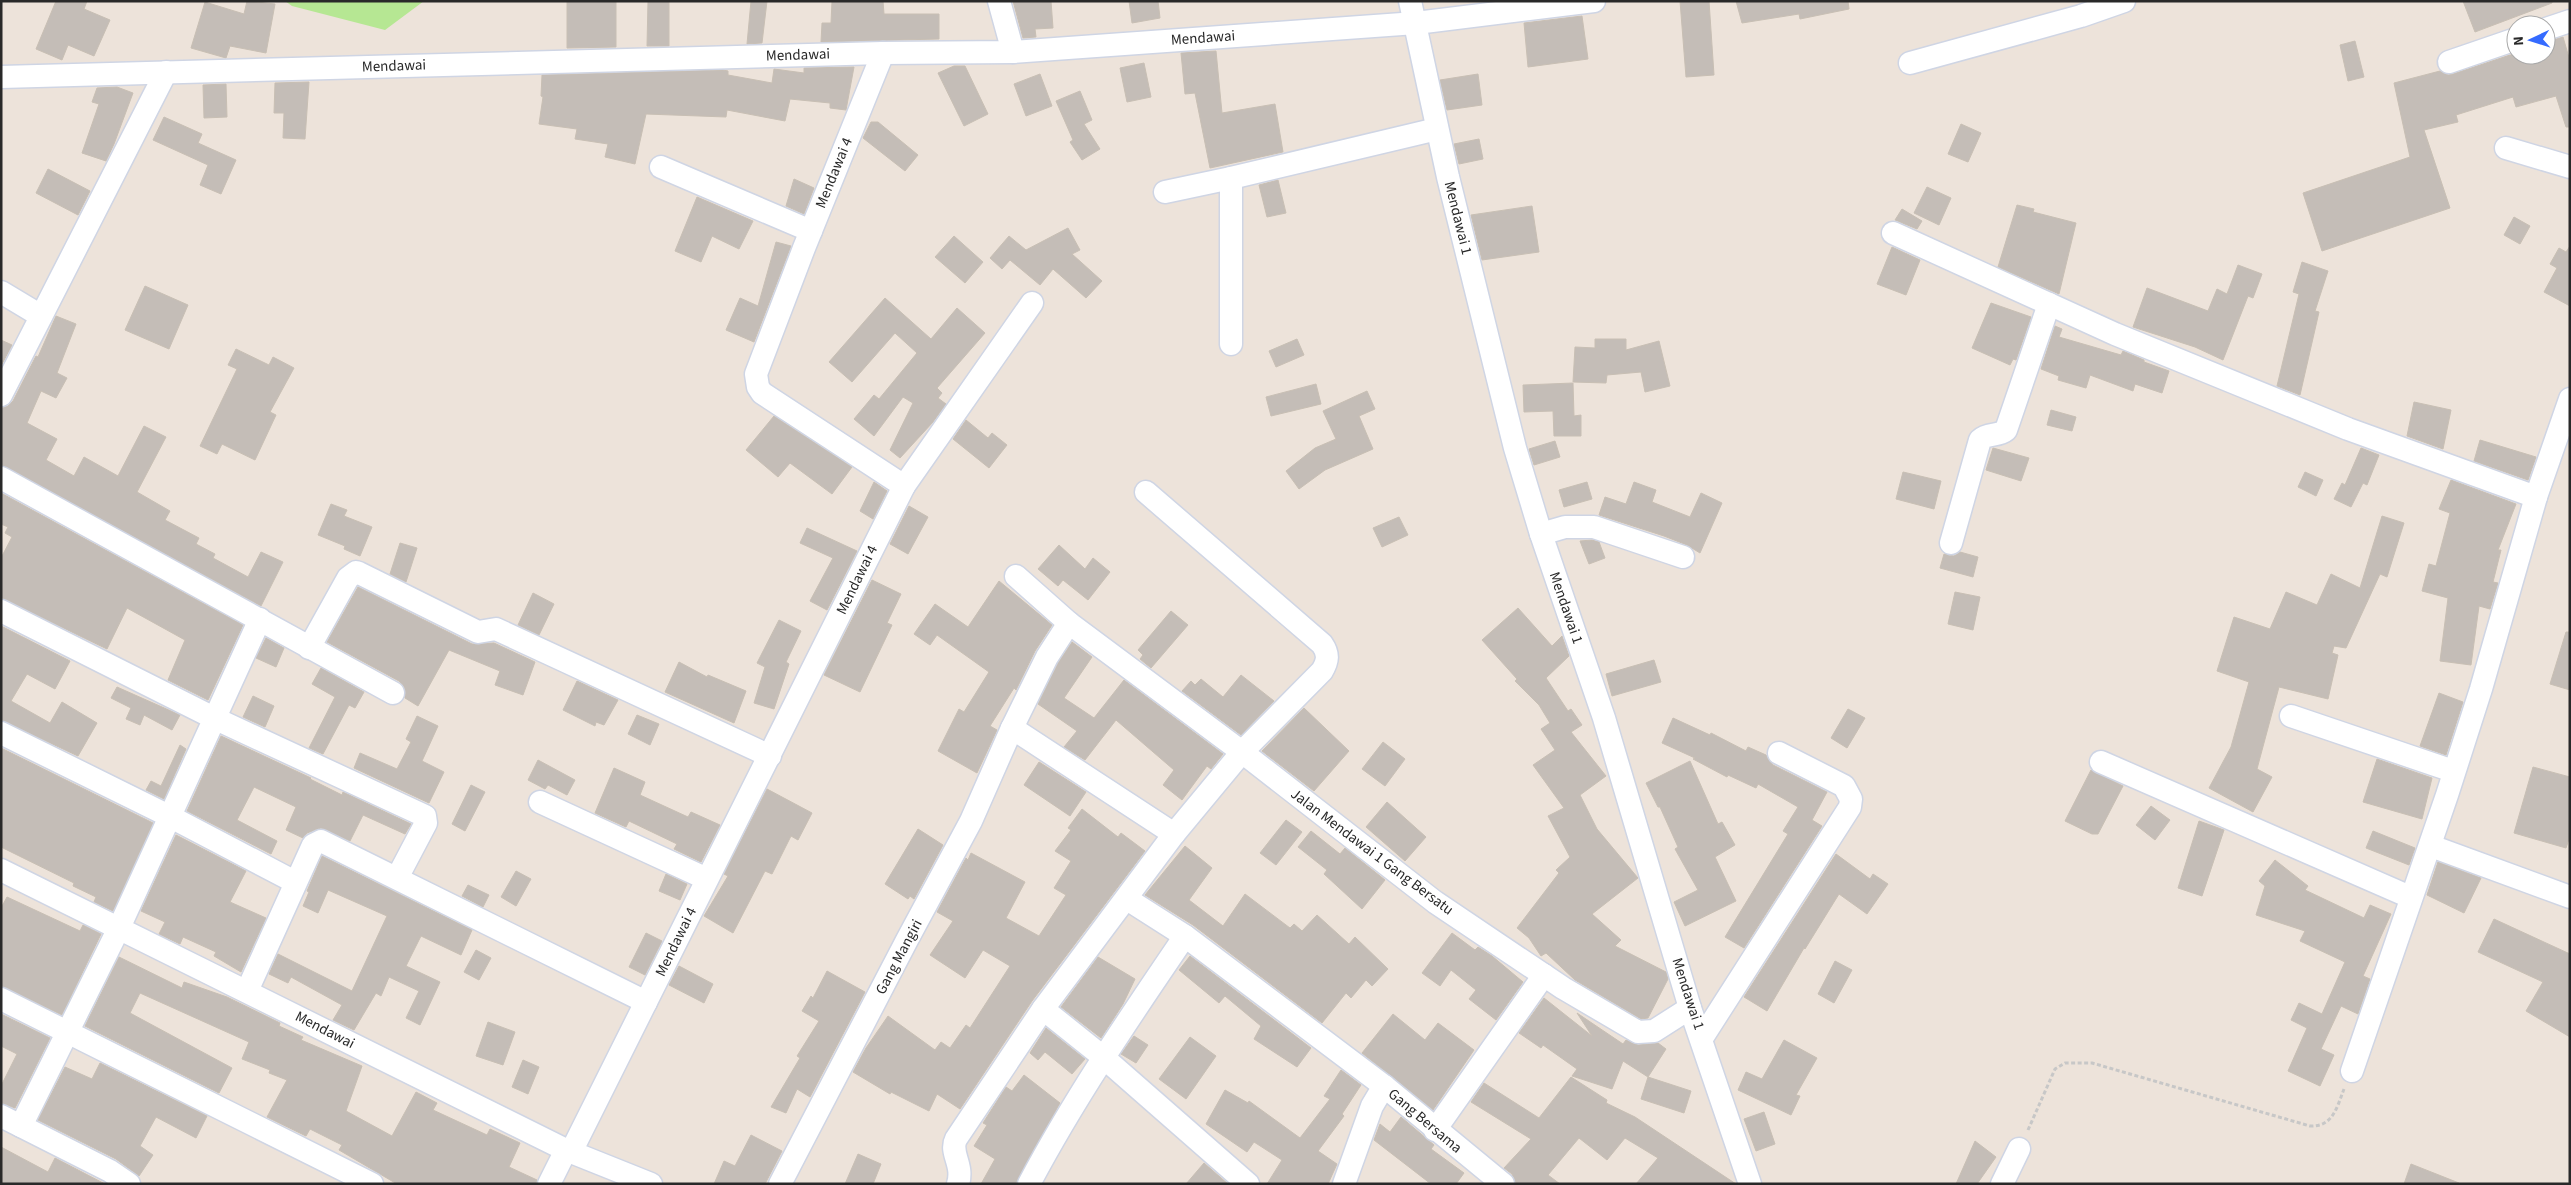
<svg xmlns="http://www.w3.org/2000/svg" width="2571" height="1185" viewBox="0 0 2571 1185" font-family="'Source Sans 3',sans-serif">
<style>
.green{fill:#b6e793}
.building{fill:#c4bdb7;stroke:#c8bfb4}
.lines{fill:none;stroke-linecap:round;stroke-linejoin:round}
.street-casing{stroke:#cfd5e4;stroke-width:25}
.path{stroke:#c7c7c7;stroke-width:3;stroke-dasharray:4 2.5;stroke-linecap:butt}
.street{stroke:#fff;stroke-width:22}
.labels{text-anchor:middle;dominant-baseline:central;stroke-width:4.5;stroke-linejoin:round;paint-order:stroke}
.street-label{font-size:15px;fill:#292929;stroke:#fff}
</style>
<rect width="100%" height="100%" fill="#ede3da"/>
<polygon class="green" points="285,1 424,1 385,30 292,6"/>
<g class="building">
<polygon points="56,1 87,1 84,9 110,20 94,56 68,45 62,60 36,49"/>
<polygon points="247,1 275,4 266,53 230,46 226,58 191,48 205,2 244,14"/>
<polygon points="567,1 616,1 616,47 567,48"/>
<polygon points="648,1 669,1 669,46 647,46"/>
<polygon points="751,1 767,1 762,43 747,44"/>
<polygon points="832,1 883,1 884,14 939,14 939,39 821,42 822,23 831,23"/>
<polygon points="1013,1 1051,1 1053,28 1035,29 1036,37 1023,38"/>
<polygon points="1129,1 1158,1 1160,18 1132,23"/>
<polygon points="1680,1 1709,1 1714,75 1686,77"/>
<polygon points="1736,1 1848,1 1849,9 1800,19 1799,14 1742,23"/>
<polygon points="2463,1 2552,1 2552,3 2475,32"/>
<polygon points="1582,16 1588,59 1528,67 1524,23"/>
<polygon points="2563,37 2570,61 2570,127 2566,127 2556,96 2516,107 2513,97 2456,115 2458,122 2424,130 2450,208 2322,251 2303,193 2410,157 2394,83 2440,71 2448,75 2453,74 2510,55 2546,55 2546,42"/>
<polygon points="2355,41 2364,77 2348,81 2340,45"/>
<polygon points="1216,51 1222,113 1275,104 1283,152 1210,168 1195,93 1185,94 1181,53"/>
<polygon points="1144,63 1151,97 1127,102 1120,68"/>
<polygon points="954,66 965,66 988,114 964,126 938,73"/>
<polygon points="854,67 846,110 830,108 830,103 790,99 785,121 727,110 726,117 646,114 635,164 605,157 608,144 575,139 577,129 539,124 543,97 541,96 542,75 723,70 728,71 728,75 772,83 774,69 804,73 804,68"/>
<polygon points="1040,74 1052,106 1026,116 1014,84"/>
<polygon points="1478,74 1482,105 1447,110 1440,80"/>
<polygon points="309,82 305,139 283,138 284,113 274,113 275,83"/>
<polygon points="226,84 227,117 204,118 203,85"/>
<polygon points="117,87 133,93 114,144 106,161 82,153 99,104 92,102 97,88"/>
<polygon points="1080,91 1092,120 1084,124 1100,149 1082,160 1070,142 1073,140 1056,101"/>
<polygon points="164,117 202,134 198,143 236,160 221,194 200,185 208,165 153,140"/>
<polygon points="871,122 878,122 918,155 905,171 863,138"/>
<polygon points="1961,124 1981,133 1968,162 1948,154"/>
<polygon points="1479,139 1483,159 1459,164 1454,144"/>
<polygon points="48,169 90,191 78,215 36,193"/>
<polygon points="794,179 814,188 804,214 786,206"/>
<polygon points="1278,180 1286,213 1267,217 1259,185"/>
<polygon points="1927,187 1951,198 1939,225 1914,213"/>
<polygon points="697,197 753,221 739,249 712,236 701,262 675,251"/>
<polygon points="2017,205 2034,209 2033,212 2076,223 2059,294 1998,267"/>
<polygon points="1532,206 1539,252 1482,260 1471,215"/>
<polygon points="1902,209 1922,221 1917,229 1895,220"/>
<polygon points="2514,217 2530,226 2520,244 2504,235"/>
<polygon points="1068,228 1080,250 1072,254 1102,281 1086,298 1053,269 1040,285 1010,260 1002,269 990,258 1009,236 1026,250"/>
<polygon points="954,236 983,262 965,283 935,257"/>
<polygon points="776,242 791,246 754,342 726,330 740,298 758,306"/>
<polygon points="2570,246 2570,306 2544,292 2557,268 2550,264 2559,248 2566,252"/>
<polygon points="1892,247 1920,260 1906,295 1877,284"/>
<polygon points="2302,262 2328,271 2315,311 2319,312 2300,395 2277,386 2299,294 2293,292"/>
<polygon points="2238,265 2262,274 2253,298 2248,296 2223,360 2195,347 2133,327 2147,288 2208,311 2217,289 2227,294"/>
<polygon points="145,286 188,305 169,349 125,330"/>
<polygon points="885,298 931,339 957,308 985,333 937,388 942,393 938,398 946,404 933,422 900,458 890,450 913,403 903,397 874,436 854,419 874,395 879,399 917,353 895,333 852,382 829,362"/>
<polygon points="1991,303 2031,317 2016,360 2013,359 2010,365 1972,348"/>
<polygon points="56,316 76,324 57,373 67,378 56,398 41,391 27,423 57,439 46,460 74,476 84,457 118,476 144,426 166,437 137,492 170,511 165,520 199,538 196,544 215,554 213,558 248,577 261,552 283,562 261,606 1,465 1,408 8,406 13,401 36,356 38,357"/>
<polygon points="2055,326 2062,329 2059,337 2121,355 2123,351 2144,360 2144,362 2169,371 2162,393 2135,384 2133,391 2090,375 2086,388 2058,380 2059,376 2041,369"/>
<polygon points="1297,339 1304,355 1276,367 1269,351"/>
<polygon points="1595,339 1626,339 1626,350 1659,341 1670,386 1645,392 1641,372 1607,375 1606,383 1573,382 1575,347 1595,348"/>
<polygon points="1,340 12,345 1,366"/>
<polygon points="236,349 269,365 273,357 294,368 270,412 276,415 255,460 222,444 217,454 200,446 237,369 228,365"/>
<polygon points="1573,383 1574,416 1581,415 1581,436 1554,436 1553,411 1524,412 1523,385"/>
<polygon points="1316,384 1321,404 1271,416 1266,397"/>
<polygon points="1367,391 1375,409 1359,416 1373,449 1325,470 1299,489 1286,471 1315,448 1336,439 1323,411"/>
<polygon points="2414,402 2451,410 2443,449 2407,436"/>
<polygon points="2051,410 2076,417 2072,431 2047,425"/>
<polygon points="774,416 852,467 832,494 790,463 778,477 746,450"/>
<polygon points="966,420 988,438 992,433 1007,445 989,468 953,439"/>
<polygon points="2480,440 2536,457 2528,480 2474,461"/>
<polygon points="1555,441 1560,457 1534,465 1529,449"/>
<polygon points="1993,448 2029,458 2021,481 1986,470"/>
<polygon points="2361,448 2379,455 2367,485 2363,483 2351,507 2334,499 2342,483 2345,485"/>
<polygon points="1903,472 1941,481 1934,509 1896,499"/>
<polygon points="2305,472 2323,480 2316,496 2298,487"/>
<polygon points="2451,480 2516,504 2498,550 2501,550 2493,582 2498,583 2490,609 2479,606 2471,665 2440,661 2448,598 2422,591 2429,564 2436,566 2450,513 2439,509"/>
<polygon points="874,482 887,491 873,519 860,511"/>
<polygon points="1587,482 1592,499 1564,507 1559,490"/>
<polygon points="1634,482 1656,490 1652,502 1690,517 1701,493 1722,503 1700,553 1687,545 1664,536 1599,515 1605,497 1626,504"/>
<polygon points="1,493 243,625 208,700 168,680 185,640 127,608 107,649 1,598 1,558 12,537 5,533 8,527 1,524"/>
<polygon points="331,504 347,510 344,516 372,527 360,556 344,549 345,546 318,535"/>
<polygon points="909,506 928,517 908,554 890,544"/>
<polygon points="2382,516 2404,523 2387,577 2380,574 2346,648 2334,646 2332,653 2338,655 2328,699 2279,687 2257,769 2272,777 2253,812 2209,788 2231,747 2249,682 2217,671 2234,617 2270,629 2286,592 2317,605 2331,574 2360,588"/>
<polygon points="1399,517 1408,535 1382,547 1373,528"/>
<polygon points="807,528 857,551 827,610 810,601 833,558 800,543"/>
<polygon points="1592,540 1599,542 1605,558 1589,564 1580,541"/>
<polygon points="400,543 417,548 406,582 390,574"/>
<polygon points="1059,545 1085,569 1093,558 1110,572 1088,600 1063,580 1058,586 1038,569"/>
<polygon points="1960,552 1978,557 1973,577 1940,568 1944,554 1954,556"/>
<polygon points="872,580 901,594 887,623 892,625 860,692 824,675"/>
<polygon points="999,581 1052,625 1035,651 1016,690 1014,688 990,726 997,730 977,773 938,751 959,709 964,712 989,672 937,635 930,645 914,634 935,604 968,627"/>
<polygon points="358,587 472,644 494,643 535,662 523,695 495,685 500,671 449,650 418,706 405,698 404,687 399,681 327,642"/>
<polygon points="1955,592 1980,597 1973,630 1948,624"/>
<polygon points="533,593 554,604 539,635 518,625"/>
<polygon points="1518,608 1552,646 1562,636 1569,656 1546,678 1568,711 1571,709 1582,725 1571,732 1606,776 1580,795 1597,829 1638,878 1592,914 1621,940 1615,946 1666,972 1668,979 1648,1018 1641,1019 1575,980 1546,953 1541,956 1529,938 1517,928 1559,873 1556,870 1570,857 1548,816 1564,808 1533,765 1555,750 1541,729 1550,723 1539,705 1515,681 1517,679 1482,640"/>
<polygon points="1171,611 1188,625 1151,668 1140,659 1143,655 1138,650"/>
<polygon points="779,620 801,631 786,662 789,664 774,709 754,703 765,667 757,663"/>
<polygon points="1,626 70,661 55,689 27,674 11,701 50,723 62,702 97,723 78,756 1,720"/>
<polygon points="2566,632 2570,632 2570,690 2550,684"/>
<polygon points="266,638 284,648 276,667 256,658"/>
<polygon points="1072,642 1092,657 1064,698 1094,718 1124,680 1223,754 1211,769 1207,766 1182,800 1163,785 1174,770 1116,720 1085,760 1064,747 1077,731 1038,704 1058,663"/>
<polygon points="1654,660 1661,682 1612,696 1606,674"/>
<polygon points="679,662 707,677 708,675 746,691 734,723 665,692"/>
<polygon points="321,668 364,692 355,708 349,705 323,754 309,748 335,697 312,684"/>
<polygon points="1241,675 1274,701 1241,735 1182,691 1191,681 1195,685 1201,679 1223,697"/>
<polygon points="577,681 618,700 604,725 596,722 595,726 563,710"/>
<polygon points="117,687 180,715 172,730 144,715 140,725 126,719 131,708 111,698"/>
<polygon points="2439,693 2463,702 2446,755 2420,746"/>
<polygon points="253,696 274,706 265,727 243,717"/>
<polygon points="1304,708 1349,751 1314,791 1262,751"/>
<polygon points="1848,709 1865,718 1847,748 1831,738"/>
<polygon points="637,715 659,724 650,745 628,734"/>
<polygon points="417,716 438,726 422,761 444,772 429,803 354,768 360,753 397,769 411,742 406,739"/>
<polygon points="1673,718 1710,735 1711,733 1746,751 1748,747 1766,755 1773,765 1827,792 1812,820 1822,826 1744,948 1725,937 1788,834 1783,831 1798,807 1758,784 1756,788 1728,775 1727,777 1693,759 1695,758 1662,743"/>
<polygon points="221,736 311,778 310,779 342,795 343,792 411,824 405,834 363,815 350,841 321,828 307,833 303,838 286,830 296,807 254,787 237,820 277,841 271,854 187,811"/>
<polygon points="1383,742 1405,759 1385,786 1362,769"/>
<polygon points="180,745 186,749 164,799 146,790 151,781 161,786"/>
<polygon points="1,748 153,823 113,911 94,902 96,897 73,886 74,883 1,847"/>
<polygon points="2377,759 2432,778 2422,819 2363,802"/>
<polygon points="538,760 575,780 567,795 548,785 545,789 528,780"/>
<polygon points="1690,761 1718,824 1722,822 1735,845 1715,857 1736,901 1685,926 1674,902 1698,890 1675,849 1678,847 1660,807 1658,807 1646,783"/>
<polygon points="1039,762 1086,792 1070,816 1024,785"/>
<polygon points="2533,767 2570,777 2570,836 2566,848 2514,833"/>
<polygon points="614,768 645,782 640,795 688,817 691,812 720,825 701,862 674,849 677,844 629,821 626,827 595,813"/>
<polygon points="2091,770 2123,786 2098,834 2092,834 2065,821"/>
<polygon points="471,785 485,792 465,831 452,824"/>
<polygon points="767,789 812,813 798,840 791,836 772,874 765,871 733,933 704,916 728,876 724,874"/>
<polygon points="1387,802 1426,837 1405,861 1366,827"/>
<polygon points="2151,806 2170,820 2155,840 2136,825"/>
<polygon points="1082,809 1118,837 1121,833 1145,851 1032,1001 960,1109 937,1094 929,1111 891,1092 890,1094 853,1072 866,1048 888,1016 935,1050 941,1042 950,1048 966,1025 970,1028 1010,966 983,950 965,978 930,955 953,921 937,912 966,858 968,860 971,853 1025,882 1006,918 1039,936 1066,895 1054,888 1071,861 1055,851 1071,830 1068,828"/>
<polygon points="1286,820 1302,832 1276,865 1260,853"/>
<polygon points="2199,821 2224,830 2202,896 2178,888"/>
<polygon points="918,829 943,845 914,899 910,896 908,899 885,884"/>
<polygon points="1311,831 1340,854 1345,848 1385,880 1362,909 1324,874 1327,870 1298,847"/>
<polygon points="2373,831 2415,848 2409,865 2366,848"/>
<polygon points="176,835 246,871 230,902 266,918 241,972 214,956 216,952 183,937 180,944 159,934 165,922 141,911"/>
<polygon points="1185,846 1212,868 1189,900 1223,926 1245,894 1290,928 1294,924 1302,931 1317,915 1349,944 1355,937 1388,969 1372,986 1366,980 1351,998 1346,993 1322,1023 1193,925 1145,895"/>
<polygon points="1836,854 1870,879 1873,874 1888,884 1867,914 1839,894 1805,949 1804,948 1767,1011 1744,997"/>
<polygon points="322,856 472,930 461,955 421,936 406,966 440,982 420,1025 406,1018 419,991 389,977 381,996 376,993 354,1030 333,1020 342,1005 291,977 288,983 269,974 278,954 352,991 387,916 328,890 318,913 303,906 309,892 307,891"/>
<polygon points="2275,860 2308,886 2305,890 2364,918 2370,905 2391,914 2363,976 2370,979 2358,1014 2341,1006 2321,1049 2334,1055 2320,1086 2288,1071 2307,1028 2291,1020 2299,1003 2322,1014 2345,962 2300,941 2305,931 2256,915 2265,886 2259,881"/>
<polygon points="2438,862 2481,878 2464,913 2427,895"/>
<polygon points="516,871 531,879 516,906 501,897"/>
<polygon points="666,874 687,884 680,900 659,891"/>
<polygon points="468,885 489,895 483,907 462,896"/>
<polygon points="7,897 80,931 83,925 101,934 62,1015 1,986 1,908"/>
<polygon points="2494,919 2570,954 2570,1037 2526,1011 2543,982 2478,952"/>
<polygon points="646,933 662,941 645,975 629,967"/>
<polygon points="1452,933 1475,950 1478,947 1492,956 1523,982 1496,1020 1469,999 1476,990 1451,970 1440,986 1422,973"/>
<polygon points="476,950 491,958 479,980 464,972"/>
<polygon points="1190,956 1311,1048 1297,1067 1254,1039 1261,1026 1225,996 1219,1003 1179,970"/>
<polygon points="119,957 182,988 184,982 227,997 280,1023 279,1026 303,1037 301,1040 362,1066 346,1111 392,1136 416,1092 437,1103 433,1110 487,1135 490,1129 520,1143 509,1167 537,1180 536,1184 397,1184 339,1150 342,1145 310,1129 306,1136 267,1117 287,1080 269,1073 270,1070 242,1059 249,1042 140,993 130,1013 232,1068 219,1093 85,1026"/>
<polygon points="1098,957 1135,979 1123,1004 1101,1038 1061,1007"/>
<polygon points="1835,961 1852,970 1834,1003 1818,994"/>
<polygon points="679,966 713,984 704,1003 669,985"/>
<polygon points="827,971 865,992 810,1097 797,1089 786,1113 771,1107 800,1058 797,1056 819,1021 802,1011 811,996 813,998"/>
<polygon points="1544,998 1592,1036 1577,1013 1623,1044 1626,1040 1638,1045 1658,1043 1666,1049 1648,1077 1623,1061 1612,1089 1572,1076 1577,1069 1543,1045 1541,1048 1519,1033"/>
<polygon points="1,1014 50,1038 15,1108 1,1103 1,1086 17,1054 1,1046"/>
<polygon points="1393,1014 1425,1040 1438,1023 1474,1050 1433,1110 1362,1053"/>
<polygon points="488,1022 515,1032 503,1065 476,1056"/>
<polygon points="1046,1028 1085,1059 1072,1074 1045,1052 1038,1060 1030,1053"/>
<polygon points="1134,1036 1148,1045 1136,1063 1121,1054"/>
<polygon points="1190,1037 1216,1056 1186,1099 1159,1079"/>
<polygon points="1784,1040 1817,1058 1796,1095 1800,1096 1791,1115 1738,1090 1746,1072 1762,1079"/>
<polygon points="523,1060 539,1067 528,1094 512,1087"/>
<polygon points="100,1063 207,1116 196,1138 156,1117 140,1146 153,1155 139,1176 116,1159 38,1120 65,1067 92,1079"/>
<polygon points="1341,1070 1361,1085 1342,1114 1344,1116 1318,1151 1337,1164 1328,1184 1267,1184 1282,1160 1254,1142 1247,1152 1206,1124 1225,1090 1248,1103 1249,1101 1300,1138 1330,1099 1324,1096"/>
<polygon points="1024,1075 1060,1103 1016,1184 981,1184 995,1159 974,1146 987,1125 983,1123 1006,1087 1012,1091"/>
<polygon points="1571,1077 1607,1100 1606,1103 1635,1117 1736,1184 1636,1184 1658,1158 1625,1138 1607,1160 1579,1138 1548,1175 1560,1184 1516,1184 1512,1174 1504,1168 1531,1139 1471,1102 1484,1083 1539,1118"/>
<polygon points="1648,1077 1691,1091 1684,1113 1641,1099"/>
<polygon points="1764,1112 1775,1144 1756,1151 1744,1119"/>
<polygon points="1401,1117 1434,1145 1431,1149 1464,1173 1456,1184 1431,1184 1374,1140 1380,1124 1390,1132"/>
<polygon points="751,1135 782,1151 765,1184 714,1184 724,1161 735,1166"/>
<polygon points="1975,1141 1996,1157 1977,1184 1956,1184"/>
<polygon points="1,1147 48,1172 55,1158 105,1184 1,1184"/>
<polygon points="858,1154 881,1164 873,1184 845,1184"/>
<polygon points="1204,1163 1228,1184 1186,1184"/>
<polygon points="2411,1164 2459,1183 2458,1184 2404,1184"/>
</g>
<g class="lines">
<g class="street-casing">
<g id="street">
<polyline points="999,1 1013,52"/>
<polyline points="1410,1 1448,177 1515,448 1541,534 1604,718 1690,1008 1750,1184"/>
<polyline points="2546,29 2570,21"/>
<polyline points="2449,62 2516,39"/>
<polyline points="1910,63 2081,16 2124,1"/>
<polyline points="1,77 883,53 1013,52 1416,23 1594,1"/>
<polyline points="2506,148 2570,167"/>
<polyline points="661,167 811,231"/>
<polyline points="1231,178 1231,344"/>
<polyline points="1165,192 1231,178 1437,129"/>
<polyline points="1893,233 2115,334 2348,429 2536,497"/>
<polyline points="1,292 41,316"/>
<polyline points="1,395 166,72"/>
<polyline points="1,478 393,693"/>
<polyline points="904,486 1032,303"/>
<polyline points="1541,534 1565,527 1594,527 1683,557"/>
<path d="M1951,543l29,-103c8,-8 18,-3 26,-10l43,-126"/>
<polyline points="1016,576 1069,623 1242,752 1435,902 1563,988 1638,1032 1654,1031 1690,1008"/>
<polyline points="1,611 214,718 425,816 426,823 397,878"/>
<polyline points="309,648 348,578 356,572 359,573 478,632 496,629 770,756"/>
<polyline points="2291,716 2453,771"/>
<polyline points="1012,728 1174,834"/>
<polyline points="1,733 169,816 295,882"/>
<polyline points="2101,762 2410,897"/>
<polyline points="540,802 707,879"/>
<polyline points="2431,846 2570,897"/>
<polyline points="1,870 566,1150 651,1184"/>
<polyline points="1127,899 1185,936 1384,1086 1503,1184"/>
<polyline points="247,991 313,845 321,841 646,1002"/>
<polyline points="1,999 372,1184"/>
<polyline points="1043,1009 1103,1057 1248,1184"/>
<polyline points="1702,1038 1850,807 1851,799 1844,786 1779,753"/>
<polyline points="2352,1071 2447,795 2481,689 2536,497 2570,399"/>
<polyline points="1,1116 110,1171 129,1184"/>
<polyline points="21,1126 119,928 260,619"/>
<polyline points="1435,1130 1544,975"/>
<polyline points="571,1152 904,486 762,393 758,387 756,374 804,248 883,53"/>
<polyline points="549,1184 566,1150"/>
<polyline points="780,1184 907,940 971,821 1012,728 1047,657 1069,623"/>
<path d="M958,1184c6,-20 -9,-31 -2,-45l87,-130 131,-175 68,-82 80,-81c6,-10 7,-17 0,-27l-176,-152"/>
<path d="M1029,1184c46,-87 101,-167 156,-248"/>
<polyline points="1344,1184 1372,1106 1384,1086"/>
<polyline points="2002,1184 2019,1149"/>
</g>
</g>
<path class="path" d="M2028,1130l27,-61 10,-6h27l218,63c23,1 27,-19 34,-37"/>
<use href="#street" class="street"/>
</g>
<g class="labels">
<g class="street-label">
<text transform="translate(1203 38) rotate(-4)">Mendawai</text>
<text transform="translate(798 55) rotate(-2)">Mendawai</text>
<text transform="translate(394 66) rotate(-2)">Mendawai</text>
<text transform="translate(834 173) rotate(-68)">Mendawai 4</text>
<text transform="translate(1458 218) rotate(76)">Mendawai 1</text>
<text transform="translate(857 580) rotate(-64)">Mendawai 4</text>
<text transform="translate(1566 608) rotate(71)">Mendawai 1</text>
<text transform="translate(1372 852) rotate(37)">Jalan Mendawai 1 Gang Bersatu</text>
<text transform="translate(676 942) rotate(-64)">Mendawai 4</text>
<text transform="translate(899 957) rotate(-62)">Gang Mangiri</text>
<text transform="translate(1688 994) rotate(72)">Mendawai 1</text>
<text transform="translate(325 1030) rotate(27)">Mendawai</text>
<text transform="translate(1425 1121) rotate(40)">Gang Bersama</text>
</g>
</g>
<rect width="2571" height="1185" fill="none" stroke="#292929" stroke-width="5"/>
<g transform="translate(2531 40) rotate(266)"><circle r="24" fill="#ffffff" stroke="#a9a9a9"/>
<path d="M0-4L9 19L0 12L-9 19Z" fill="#356bff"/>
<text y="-8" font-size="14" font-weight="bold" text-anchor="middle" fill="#292929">N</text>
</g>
</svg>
